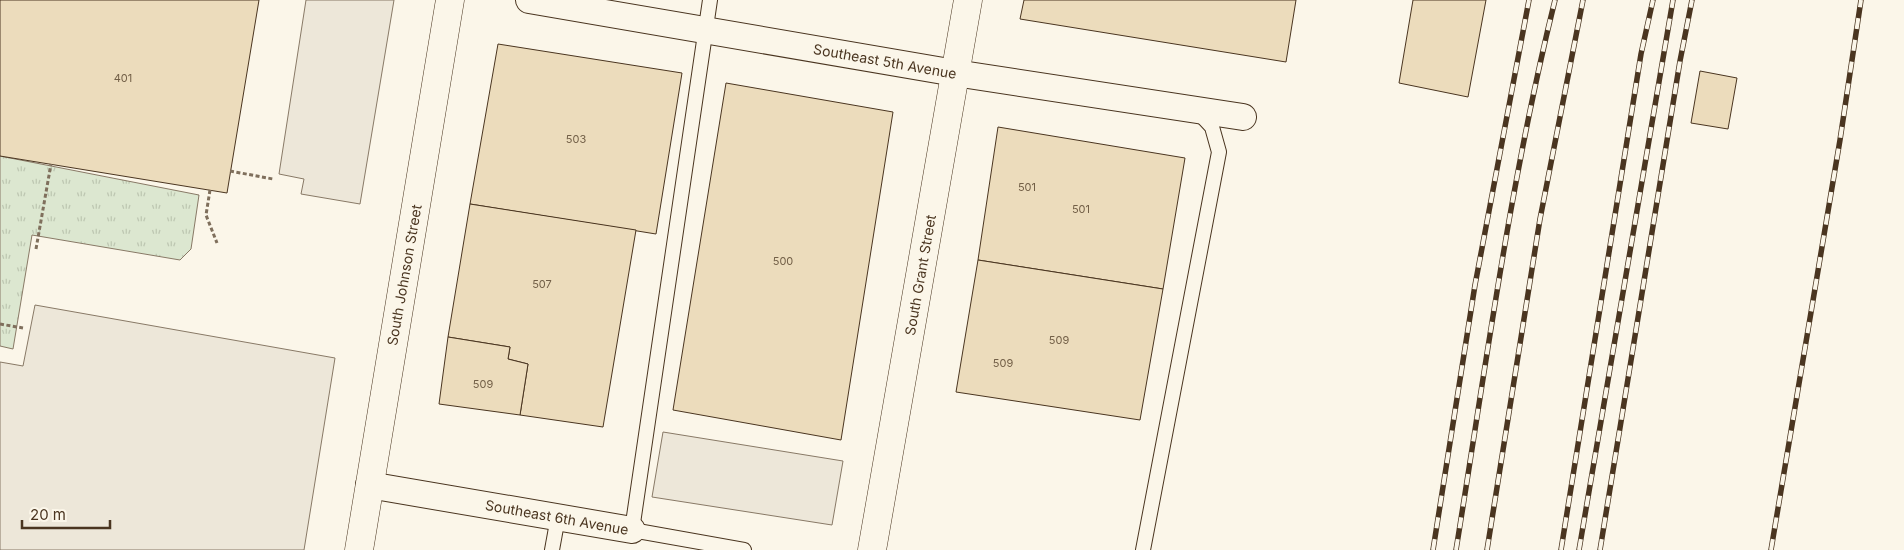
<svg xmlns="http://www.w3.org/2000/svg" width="1904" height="550" viewBox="0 0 1904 550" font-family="Inter,sans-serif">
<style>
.grass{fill:url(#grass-tufts);stroke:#887966}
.parking{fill:#ede7d9;stroke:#887966}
.building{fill:#ecdcbc;stroke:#4a3520}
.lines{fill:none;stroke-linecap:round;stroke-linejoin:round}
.service-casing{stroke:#4a3520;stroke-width:16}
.minor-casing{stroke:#4a3520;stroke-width:28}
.tertiary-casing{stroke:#4a3520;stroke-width:29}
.secondary-casing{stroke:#4a3520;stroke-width:29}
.path{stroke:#7f6f5c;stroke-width:3;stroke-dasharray:4 2.5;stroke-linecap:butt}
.service{stroke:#fbf6e9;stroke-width:14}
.minor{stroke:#fbf6e9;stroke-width:26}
.tertiary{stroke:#fbf6e9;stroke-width:28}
.secondary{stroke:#fbf6e9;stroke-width:28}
.rail-casing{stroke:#4a3520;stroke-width:5.5}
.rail{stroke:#fbf6e9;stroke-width:4;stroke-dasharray:11;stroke-linecap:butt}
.labels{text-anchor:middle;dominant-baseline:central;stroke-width:4;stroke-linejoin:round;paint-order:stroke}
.number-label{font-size:11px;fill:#725f47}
.street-label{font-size:14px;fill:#4a3520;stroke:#fbf6e9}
</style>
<defs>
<pattern id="grass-tufts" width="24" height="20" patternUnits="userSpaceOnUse" patternTransform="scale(1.25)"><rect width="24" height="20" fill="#dce7d0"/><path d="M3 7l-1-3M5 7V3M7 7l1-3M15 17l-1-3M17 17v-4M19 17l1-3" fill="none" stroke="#bec7b2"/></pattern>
</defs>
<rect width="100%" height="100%" fill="#fbf6e9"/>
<polygon class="grass" points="0,156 199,195 191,249 180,260 32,235 13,349 0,346"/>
<g class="parking">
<polygon points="306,0 394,0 360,204 301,194 304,179 279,174"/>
<polygon points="35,305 335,358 304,550 0,550 0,362 23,366"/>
<polygon points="663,432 843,461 832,525 652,497"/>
</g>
<g class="building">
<polygon points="0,0 259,0 227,193 0,156"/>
<polygon points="1024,0 1296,0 1286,62 1020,19"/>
<polygon points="1413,0 1486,0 1468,97 1399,83"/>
<polygon points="498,44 682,73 656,234 470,204"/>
<polygon points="1700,71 1737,78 1728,129 1691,123"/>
<polygon points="726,83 893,112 841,440 673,410"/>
<polygon points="998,127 1185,158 1163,289 978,260"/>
<polygon points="470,204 636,230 603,427 520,415 528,364 508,359 510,347 448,337"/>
<polygon points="978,260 1163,289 1140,420 956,392"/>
<polygon points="448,337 510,347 508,359 528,364 520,415 439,404"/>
</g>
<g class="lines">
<g class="service-casing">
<g id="service">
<polyline points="710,0 632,530 744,550"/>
<polyline points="552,550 558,517"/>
<polyline points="1143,550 1219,152 1212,127 1198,112"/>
</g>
</g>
<g class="minor-casing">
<g id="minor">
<polyline points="529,0 955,73 1243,117"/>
<polyline points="369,485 632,530"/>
</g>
</g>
<g class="tertiary-casing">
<polyline id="tertiary" points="872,550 968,0"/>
</g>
<g class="secondary-casing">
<polyline id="secondary" points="359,550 450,0"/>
</g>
<g class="path">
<polyline points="230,171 273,179"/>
<polyline points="210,190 206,215 217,243"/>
<polyline points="36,249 51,164"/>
<polyline points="0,324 23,328"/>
</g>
<use href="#service" class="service"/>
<use href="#minor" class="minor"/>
<use href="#tertiary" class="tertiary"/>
<use href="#secondary" class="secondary"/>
<g class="rail-casing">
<g id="rail">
<polyline points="1433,550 1475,285 1529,0"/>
<path d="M1456,550c30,-184 54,-369 99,-550"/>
<polyline points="1487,550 1540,219 1583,0"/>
<polyline points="1561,550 1641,54 1653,0"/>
<polyline points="1579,550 1673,0"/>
<polyline points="1600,550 1680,61 1692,0"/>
<polyline points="1771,550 1840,140 1861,0"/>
</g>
</g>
<use href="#rail" class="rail"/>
</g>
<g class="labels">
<g class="number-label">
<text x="123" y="78">401</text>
<text x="576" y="139">503</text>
<text x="1027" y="187">501</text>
<text x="1081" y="209">501</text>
<text x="783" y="261">500</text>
<text x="542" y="284">507</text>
<text x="1059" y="340">509</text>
<text x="1003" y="363">509</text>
<text x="483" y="384">509</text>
</g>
<g class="street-label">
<text transform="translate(885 61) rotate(10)">Southeast 5th Avenue</text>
<text transform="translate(404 275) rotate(-80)">South Johnson Street</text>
<text transform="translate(920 275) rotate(-80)">South Grant Street</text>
<text transform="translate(557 517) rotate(10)">Southeast 6th Avenue</text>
</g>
</g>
<path d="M22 520v8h88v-8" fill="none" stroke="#4a3520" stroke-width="2.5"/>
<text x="30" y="520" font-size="15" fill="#4a3520" stroke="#fbf6e9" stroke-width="4" paint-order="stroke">20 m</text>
</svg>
